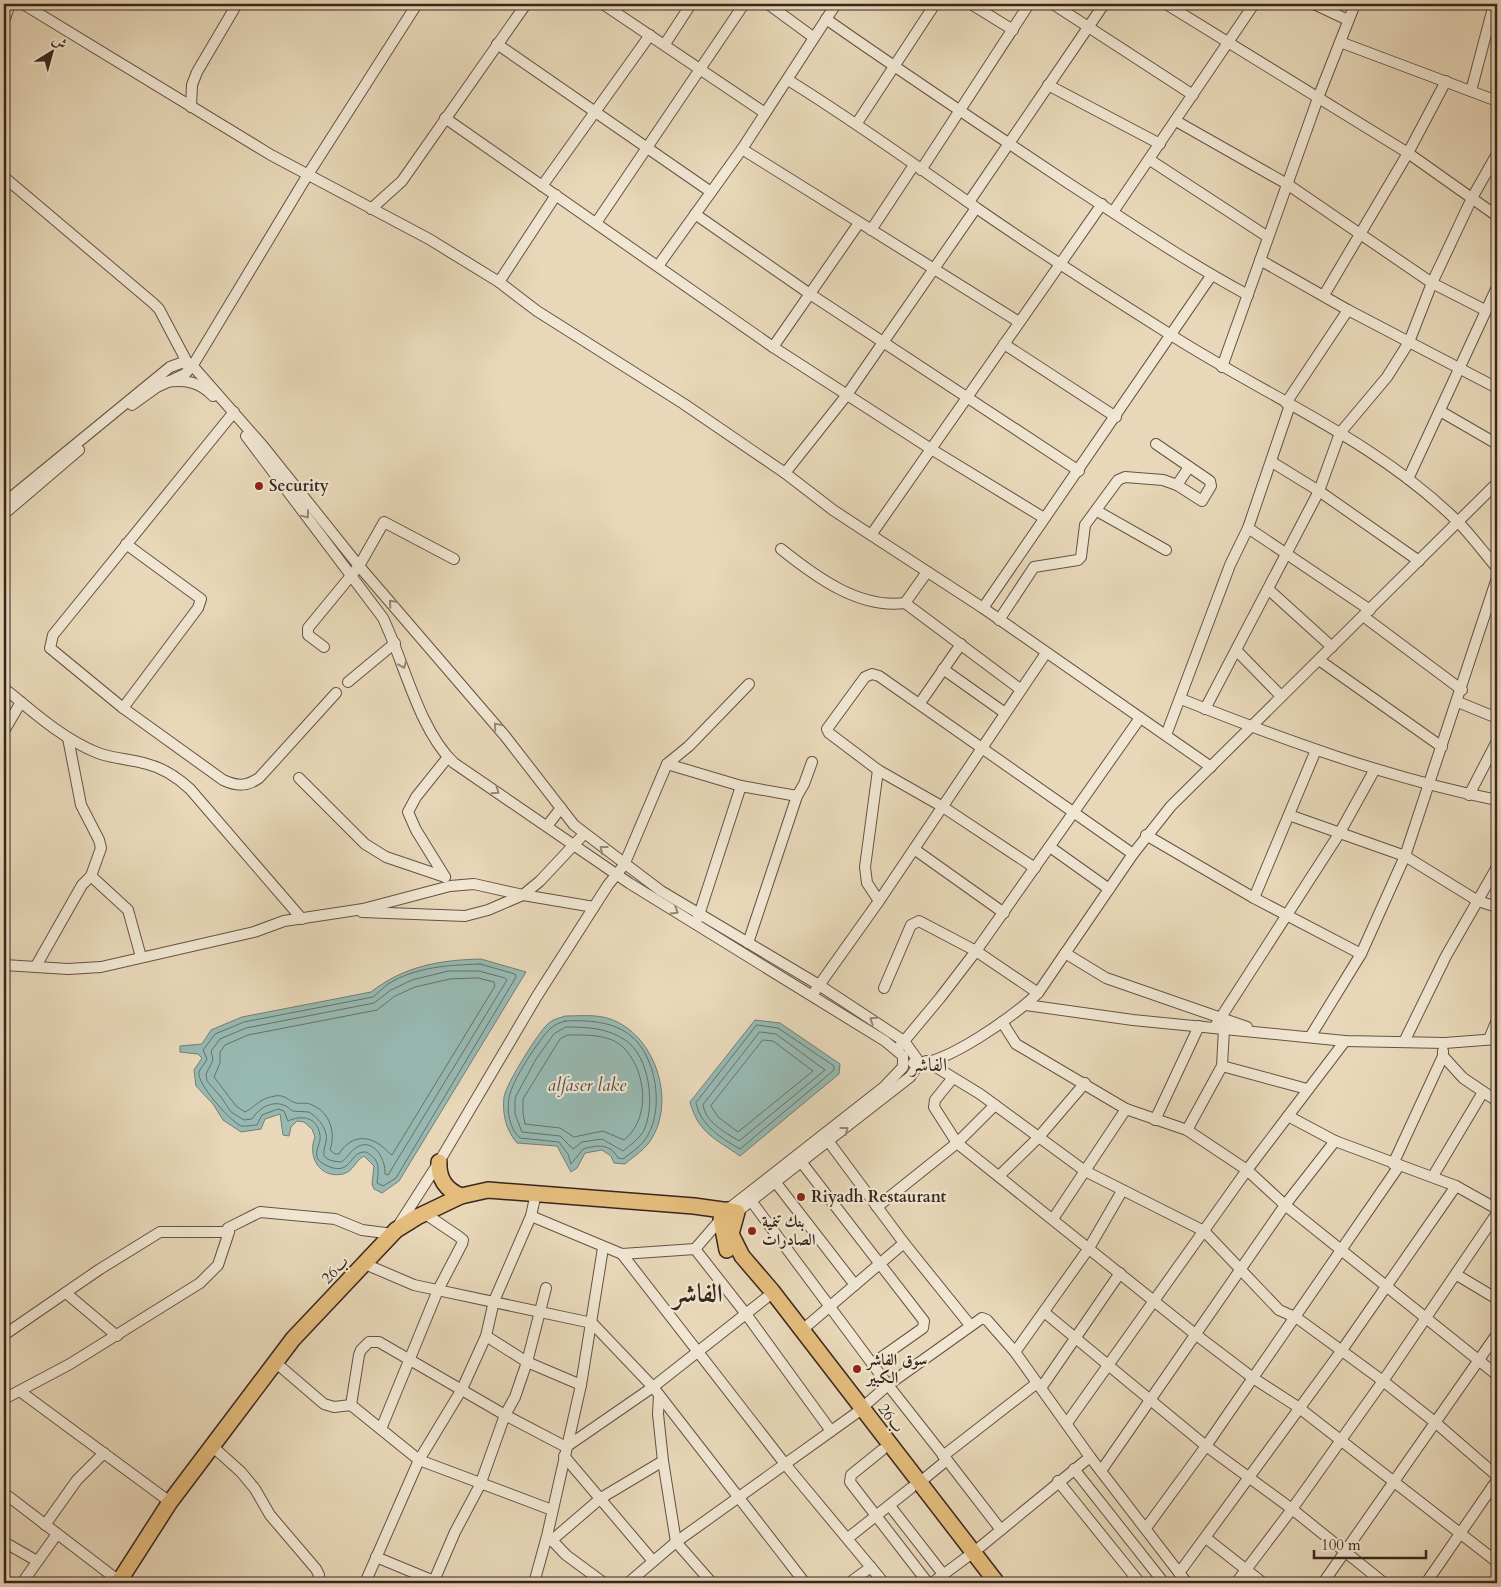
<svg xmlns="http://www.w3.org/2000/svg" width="1501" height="1587" viewBox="0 0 1501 1587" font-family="Cardo,Amiri,serif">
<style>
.water{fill:#97b9b2;stroke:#717e77}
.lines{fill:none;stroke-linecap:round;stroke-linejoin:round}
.shore{stroke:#687068;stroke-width:1}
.minor-casing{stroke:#655245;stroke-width:12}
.highway-casing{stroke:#39261e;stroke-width:18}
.minor{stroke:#f0e6d2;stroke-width:10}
.highway{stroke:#e4bc7c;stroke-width:15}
.oneway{stroke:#948678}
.poi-dot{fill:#8f2418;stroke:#f0e6d2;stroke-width:2}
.labels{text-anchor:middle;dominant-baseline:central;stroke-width:4.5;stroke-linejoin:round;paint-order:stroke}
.poi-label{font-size:16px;font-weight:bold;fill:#39261e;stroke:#f0e6d2;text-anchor:start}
.street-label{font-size:16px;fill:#39261e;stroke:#f0e6d2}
.water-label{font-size:18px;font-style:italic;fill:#504b43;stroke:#f0e6d2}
.quarter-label{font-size:19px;fill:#39261e;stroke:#f0e6d2}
.town-label{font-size:26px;font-weight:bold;fill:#39261e;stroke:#f0e6d2}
</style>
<rect width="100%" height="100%" fill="#e8d8b9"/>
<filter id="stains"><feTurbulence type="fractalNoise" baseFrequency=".004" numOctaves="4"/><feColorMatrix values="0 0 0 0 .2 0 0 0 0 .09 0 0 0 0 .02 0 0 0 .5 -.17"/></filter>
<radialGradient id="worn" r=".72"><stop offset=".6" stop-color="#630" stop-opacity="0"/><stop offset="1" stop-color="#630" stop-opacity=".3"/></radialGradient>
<g class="water">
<path d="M481,959l45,13 -127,209 -17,12 -8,-4 -2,-5 2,-18 -10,-10c-9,5 -10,15 -21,18 -23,5 -36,-17 -28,-37l-3,-8 -8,-7 -7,-1 -6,6 -2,9 -6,-1 -3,-21 -15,5 -4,10 -20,3 -18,-12 -10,-16 -17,-18 -2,-16 8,-12 -4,-4 -18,-2v-6l22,-2 9,-14 31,-13 129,-25c33,-26 69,-32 110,-33z"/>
<path d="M565,1016c13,0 32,-2 45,3 44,15 66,79 42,119 -6,11 -18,18 -27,26l-11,-1 -3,-7 -9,-6 -17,3 -8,15 -6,4 -14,-26 -40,-3c-11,-13 -15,-29 -13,-46 2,-13 36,-68 46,-75 4,-3 10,-4 15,-6z"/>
<path d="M755,1020l25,3 60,41 -1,10 -99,82c-24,-17 -42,-23 -50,-54z"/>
</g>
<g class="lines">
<g class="shore">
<path d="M480,964l35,10 1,3 -120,201 -13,8 -6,-3c2,-16 3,-23 -11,-31 -17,-1 -14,23 -36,15 -24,-9 -8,-20 -10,-32 -3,-19 -19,-20 -32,-14l-4,-10 -6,-2 -16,6 -5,10c-5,0 -12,2 -16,1 -10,-4 -45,-43 -42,-54 1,-4 6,-8 8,-13l-4,-9 12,-16 29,-12 129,-25c5,-4 10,-9 15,-13 27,-17 61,-19 92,-20z"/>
<path d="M449,971h30l26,7 2,2 -119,195 -3,-1c1,-13 -10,-35 -26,-28 -9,4 -11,12 -18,16 -29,-2 -12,-15 -15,-28 -2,-9 -9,-17 -17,-22l-17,-1c-13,-14 -31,-6 -40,8l-8,1 -13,-8 -10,-15 -14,-16 -1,-7 7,-14 -2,-9 9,-12 26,-11 128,-25 17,-13 21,-10z"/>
<path d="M478,978l16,4 1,4 -103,169c-4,-2 -5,-5 -9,-8 -16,-13 -33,-11 -44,7h-4l-5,-4c6,-17 0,-38 -18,-45 -5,-3 -10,-1 -16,-2 -8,-2 -11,-9 -21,-7 -17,3 -18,10 -30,16l-9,-6 -22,-29 6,-14v-11l5,-7 23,-10 129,-25 18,-14 20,-9 35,-8z"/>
<path d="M565,1021c22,-1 48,0 66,15 25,20 33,71 17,99 -5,10 -16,17 -25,24l-5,-1c-8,-15 -21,-13 -35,-9l-12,15 -3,-10 -9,-12 -39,-4c-11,-10 -13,-26 -11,-40 2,-16 30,-59 42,-70 4,-4 9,-5 14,-7z"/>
<path d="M757,1025l21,3 56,38v4l-94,79c-19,-11 -39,-23 -44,-46z"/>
<path d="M566,1027c22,0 41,1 59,13 25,16 31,68 18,92 -5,8 -13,13 -20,19l-21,-12 -20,3 -9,7 -13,-13 -38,-4 -7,-18v-16l21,-39 18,-25z"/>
<path d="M760,1032l16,2 49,36 -86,71c-14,-9 -33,-18 -36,-36z"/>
<path d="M568,1035c18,0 41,-1 55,12 24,24 28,72 1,93l-21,-9 -29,6 -14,-9 -35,-4 -2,-11v-14l37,-60z"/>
<polygon points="763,1040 773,1041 813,1071 738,1132 718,1117 711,1106"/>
</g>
<g class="minor-casing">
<g id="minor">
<polyline points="23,4 271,155 429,239 499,282 537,311 684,404 785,473 833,510 871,535"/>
<polyline points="603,4 765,113"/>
<polyline points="768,4 813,37"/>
<polyline points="971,4 1013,30"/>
<polyline points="1053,4 1193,95"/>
<polyline points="1166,4 1408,153 1497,216"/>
<polyline points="1314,4 1348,20"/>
<path d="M826,19c80,56 161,110 242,164 59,38 118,79 180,112"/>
<polyline points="4,21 10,4"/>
<polyline points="1340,42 1497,101"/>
<polyline points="497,44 711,192"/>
<polyline points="665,44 691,4"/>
<path d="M788,80c65,40 127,85 190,129 63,44 128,85 193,126 95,61 206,106 287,187 14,14 26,31 39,46"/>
<polyline points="1048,85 1160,144"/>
<polyline points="1471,91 1494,4"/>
<polyline points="191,107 192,85 197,72 237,4"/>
<polyline points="445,118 773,347 931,449 1044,518"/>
<polyline points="1176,121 1287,184 1432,283 1485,310"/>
<polyline points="857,123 935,4"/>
<polyline points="742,149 1019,322"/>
<polyline points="1150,160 1268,237"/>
<polyline points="921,170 1029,4"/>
<polyline points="4,177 153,303 159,309 187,362"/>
<polyline points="542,186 650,35"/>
<polyline points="969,202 1104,4"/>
<polyline points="1102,204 871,535 983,608 1211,767"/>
<polyline points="371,209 402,181 526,4"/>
<polyline points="1113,212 1254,4"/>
<polyline points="695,214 810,294 1079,471"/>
<polyline points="596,223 744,4"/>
<polyline points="871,230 914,165"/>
<polyline points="1260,260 1348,310 1497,388"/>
<polyline points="658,266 742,149 836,4"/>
<polyline points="499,282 556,195"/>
<polyline points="1324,295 1408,153 1446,81"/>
<polyline points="1004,344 1116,417"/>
<polyline points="773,347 859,223"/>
<polyline points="1222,367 1318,98 1355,4"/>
<path d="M166,382c19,-3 34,0 47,14"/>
<polyline points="1286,403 1348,310"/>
<polyline points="132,405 157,387 185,374 193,365 307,176 417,4"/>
<polyline points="1440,411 1497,444"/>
<path d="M234,412l-181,223 -3,13 73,60 100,72c13,6 23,7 36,-2l77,-85"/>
<path d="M246,436l137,182c21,44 36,112 71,145l175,120 256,158 18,15v11l-19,20 -157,123"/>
<polyline points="1272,462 1319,491 1419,561"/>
<polyline points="785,473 846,396 976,208"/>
<polyline points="1408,479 1497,287"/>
<polyline points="1177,485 1189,467"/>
<polyline points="4,503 170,367 181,363 191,364 263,446 359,566 505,736 574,825 661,891 819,985 904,1041 917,1059 917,1067 910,1077 737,1212"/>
<polyline points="1097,511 1166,550"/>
<polyline points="4,514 79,450"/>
<polyline points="1248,528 1370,610"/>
<path d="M781,549c35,28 78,60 124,54"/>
<polyline points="927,572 905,603 1020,689"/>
<polyline points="1268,589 1332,647"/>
<polyline points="983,608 1211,276"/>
<polyline points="1363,616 1462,690"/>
<polyline points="999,620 1034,567 1078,560 1081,557 1085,525 1118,480 1125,477 1163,480 1177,485 1202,501 1211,486 1210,481 1156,444"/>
<polyline points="324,647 308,635 308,628 359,566 384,522 454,559"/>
<polyline points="1237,651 1281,696"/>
<polyline points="1319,660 1442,747"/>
<polyline points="943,669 1005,713"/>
<polyline points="348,682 395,643"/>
<path d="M4,688c29,24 59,51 94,65 16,6 33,6 49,11 16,4 31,14 43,25l112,130"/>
<path d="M1181,699c103,41 207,79 316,101"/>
<polyline points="1458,702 1497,718"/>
<polyline points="920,703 961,644"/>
<polyline points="123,708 198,608 201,599 126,544"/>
<polyline points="1205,709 1319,491 1340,433 1387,377 1409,342 1432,283 1472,198 1497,154"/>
<polyline points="4,731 21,702"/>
<polyline points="1166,735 1230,565 1248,528 1290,405"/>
<polyline points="667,764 741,786 797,796"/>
<polyline points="878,770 865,867 867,883 879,901"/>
<polyline points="299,778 365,844 386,857 445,877"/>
<polyline points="1469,795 1497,741"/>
<polyline points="1289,815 1405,856 1478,901 1497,907"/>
<polyline points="547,826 561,808"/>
<polyline points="1146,835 1254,898 1361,954"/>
<polyline points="1050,847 1109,889"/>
<polyline points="914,849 1004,913"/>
<polyline points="1035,868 943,807 878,770 829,733 827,729 865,677 872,674 879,676 1133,854"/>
<polyline points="91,876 128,910 141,957"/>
<polyline points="445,877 416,830 408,812 416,797 448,757"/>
<polyline points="1254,898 1316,750"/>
<polyline points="362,912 465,916 488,910 523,895 594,907"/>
<polyline points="698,918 741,786"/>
<polyline points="748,943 797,796 804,784 812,762"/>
<polyline points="1065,953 1106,978 1247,1027"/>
<polyline points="4,965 68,969 101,967 254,932 284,921 363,909 450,886 474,884 523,895 540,881 584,834"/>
<polyline points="36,966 82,885 91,876 101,848 99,840 81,805 68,738"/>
<polyline points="884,988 911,925 919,921 976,951 1038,993"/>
<polyline points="815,991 879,901 1046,653"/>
<polyline points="1026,1005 1133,1020 1345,1041 1445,1043 1497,1039"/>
<polyline points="1002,1022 1016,1044 1126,1109 1187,1130 1247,1170 1285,1205 1497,1375"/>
<polyline points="1214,1028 1339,834 1375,769"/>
<polyline points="1224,1029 1222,1066 1307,1089"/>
<polyline points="1310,1037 1361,954 1405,856 1497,578"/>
<polyline points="1489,1039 1497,1020"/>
<polyline points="1404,1042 1446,956 1497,867"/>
<polyline points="900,1046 940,998 976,951 1140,718"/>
<polyline points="1443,1051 1443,1056 1463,1078 1497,1101"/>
<polyline points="926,1061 980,1094 1085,1171 1204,1231 1279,1310 1297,1318 1383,1381 1436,1423 1497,1476"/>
<path d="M913,1063c29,5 104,-49 125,-70l95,-139 38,-48 326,-323"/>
<polyline points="952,1079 935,1100 934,1107 957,1143 1195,1334 1253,1378 1298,1407 1497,1562"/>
<polyline points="1288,1116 1335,1141 1456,1186 1497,1209"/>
<polyline points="1155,1120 1199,1026"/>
<polyline points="1187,1130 1222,1066"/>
<polyline points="826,1138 904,1243 970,1325"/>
<polyline points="802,1163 924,1321 923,1328 872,1364"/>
<polyline points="1393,1164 1443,1056"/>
<polyline points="999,1176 1038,1138 1085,1083"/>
<polyline points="1433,1176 1483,1092"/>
<polyline points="773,1179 855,1285"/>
<polyline points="752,1202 888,1385 947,1460 919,1483"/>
<polyline points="877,1207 957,1143 995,1105"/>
<polyline points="531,1216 622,1254 785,1464 884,1583"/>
<polyline points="1053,1219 1126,1109"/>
<polyline points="398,1226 439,1162 537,996 608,885 624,865 667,764 689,746 749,684"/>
<polyline points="695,1249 746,1314 831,1431"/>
<polyline points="622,1254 695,1249 721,1219"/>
<polyline points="365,1264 414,1285 592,1323 653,1387 805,1583"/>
<polyline points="1457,1275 1497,1299"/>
<polyline points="66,1293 117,1336"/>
<polyline points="1044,1312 1206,1446 1292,1509 1384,1583"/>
<polyline points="801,1331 904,1243"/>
<polyline points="4,1335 100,1269 160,1232 229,1232 228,1228 260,1212 335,1219 362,1230 393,1234"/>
<polyline points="486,1336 527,1362 581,1385"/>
<polyline points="1015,1352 1089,1248 1122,1191"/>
<polyline points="275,1362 324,1404 334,1407 351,1405 419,1460 552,1510"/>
<polyline points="1041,1388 1120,1273"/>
<polyline points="21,1392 170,1502"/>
<polyline points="659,1395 658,1414 663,1461 676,1542 712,1583"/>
<polyline points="4,1399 70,1364 200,1283 218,1265 229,1232"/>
<polyline points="351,1405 359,1355 361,1350 369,1342 379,1342 505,1415 566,1447 653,1387 766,1298"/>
<polyline points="1067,1423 1247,1170 1345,1041"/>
<polyline points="381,1429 438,1290 462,1244 463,1240 458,1236 424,1213"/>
<polyline points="212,1446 241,1472 255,1489 270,1515 316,1569 319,1575 318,1582"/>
<polyline points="882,1450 851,1475 850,1482 928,1583"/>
<polyline points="564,1456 653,1561"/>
<polyline points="943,1456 1037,1383"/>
<polyline points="947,1460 1001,1530"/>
<polyline points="1074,1469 1164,1583"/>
<polyline points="1101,1471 1285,1205 1335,1141"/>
<polyline points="1058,1481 1140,1583"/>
<polyline points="4,1493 119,1581"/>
<polyline points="890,1506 943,1574"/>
<polyline points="45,1525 77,1480 104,1453"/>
<polyline points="1146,1528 1206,1446 1399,1166"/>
<polyline points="548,1536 566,1555 604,1583"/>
<polyline points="848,1538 911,1488"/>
<polyline points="1206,1538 1263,1583"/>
<polyline points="551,1541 601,1498 663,1461"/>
<polyline points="4,1542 37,1561"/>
<polyline points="974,1552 1090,1457"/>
<polyline points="376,1557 439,1583"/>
<polyline points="1179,1573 1342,1350 1456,1186"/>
<polyline points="22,1583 57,1534"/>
<polyline points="365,1583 419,1460 462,1389 486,1336 494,1301 531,1216 536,1193"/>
<polyline points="433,1583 455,1532 480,1485 505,1415 515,1397 527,1362 546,1288"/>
<polyline points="534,1583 547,1536 581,1385 603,1248"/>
<polyline points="628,1583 676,1542 855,1414 888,1385 982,1318 987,1320 1015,1352 1090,1457 1187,1583"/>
<polyline points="849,1583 871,1567"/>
<polyline points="932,1583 967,1557"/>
<polyline points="1236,1583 1292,1509 1383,1381 1497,1213"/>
<polyline points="1323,1583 1497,1334"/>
<polyline points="1426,1583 1497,1480"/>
</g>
</g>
<g class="highway-casing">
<g id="highway">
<path d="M439,1162c-1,16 7,28 22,34"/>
<polyline points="727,1210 721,1219 727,1250"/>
<polyline points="118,1583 170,1502 293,1339 396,1230 417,1217 461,1196 488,1190 694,1206 737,1212 731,1234 742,1256 772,1291 997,1583"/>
</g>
</g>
<use href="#minor" class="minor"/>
<use href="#highway" class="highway"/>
</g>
<defs><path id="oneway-chevron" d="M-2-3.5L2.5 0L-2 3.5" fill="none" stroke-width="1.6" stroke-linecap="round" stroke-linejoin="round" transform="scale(1.25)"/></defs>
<g class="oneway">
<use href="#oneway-chevron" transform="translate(306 515) rotate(53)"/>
<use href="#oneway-chevron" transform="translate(392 603) rotate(-131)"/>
<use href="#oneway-chevron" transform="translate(403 665) rotate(68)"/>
<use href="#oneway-chevron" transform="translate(497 726) rotate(-130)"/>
<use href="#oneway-chevron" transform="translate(496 791) rotate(34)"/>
<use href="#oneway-chevron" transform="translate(603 849) rotate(-142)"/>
<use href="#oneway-chevron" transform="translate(675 911) rotate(32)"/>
<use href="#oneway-chevron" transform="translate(873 1020) rotate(-147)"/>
<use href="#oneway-chevron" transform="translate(845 1130) rotate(-38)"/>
</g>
<g class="poi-dot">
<circle cx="259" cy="486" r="5"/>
<circle cx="801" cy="1197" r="5"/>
<circle cx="752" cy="1231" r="5"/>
<circle cx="857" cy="1369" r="5"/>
</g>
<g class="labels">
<g class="poi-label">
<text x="269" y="486">Security</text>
<text x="811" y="1197">Riyadh Restaurant</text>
<text x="762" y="1222">بنك تنمية<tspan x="762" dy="18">الصادرات</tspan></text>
<text x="867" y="1360">سوق الفاشر<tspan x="867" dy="18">الكبير</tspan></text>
</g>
<g class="street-label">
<text transform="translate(335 1270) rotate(-47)">26ب</text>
<text transform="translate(891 1418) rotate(53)">26ب</text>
</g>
<g class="water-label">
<text x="587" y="1085">alfaser lake</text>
</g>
<g class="quarter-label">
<text x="929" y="1065">الفاشر</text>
</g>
<g class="town-label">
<text x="698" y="1293">الفاشر</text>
</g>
</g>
<rect width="1501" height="1587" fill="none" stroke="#e8d8b9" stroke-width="20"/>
<rect x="5" y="5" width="1491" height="1577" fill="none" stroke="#39261e" stroke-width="2.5"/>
<rect x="10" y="10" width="1481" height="1567" fill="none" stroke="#39261e"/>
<g transform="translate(52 52) rotate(37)" stroke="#f0e6d2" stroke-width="4" paint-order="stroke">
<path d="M0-4L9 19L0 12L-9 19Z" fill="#39261e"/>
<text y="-8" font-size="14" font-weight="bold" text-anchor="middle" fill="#39261e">ش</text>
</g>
<path d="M1314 1550v8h112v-8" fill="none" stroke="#39261e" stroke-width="2.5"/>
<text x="1321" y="1550" font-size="15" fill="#39261e" stroke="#f0e6d2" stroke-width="4" paint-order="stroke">100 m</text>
<rect width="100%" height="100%" filter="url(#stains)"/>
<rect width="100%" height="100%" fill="url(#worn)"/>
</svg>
